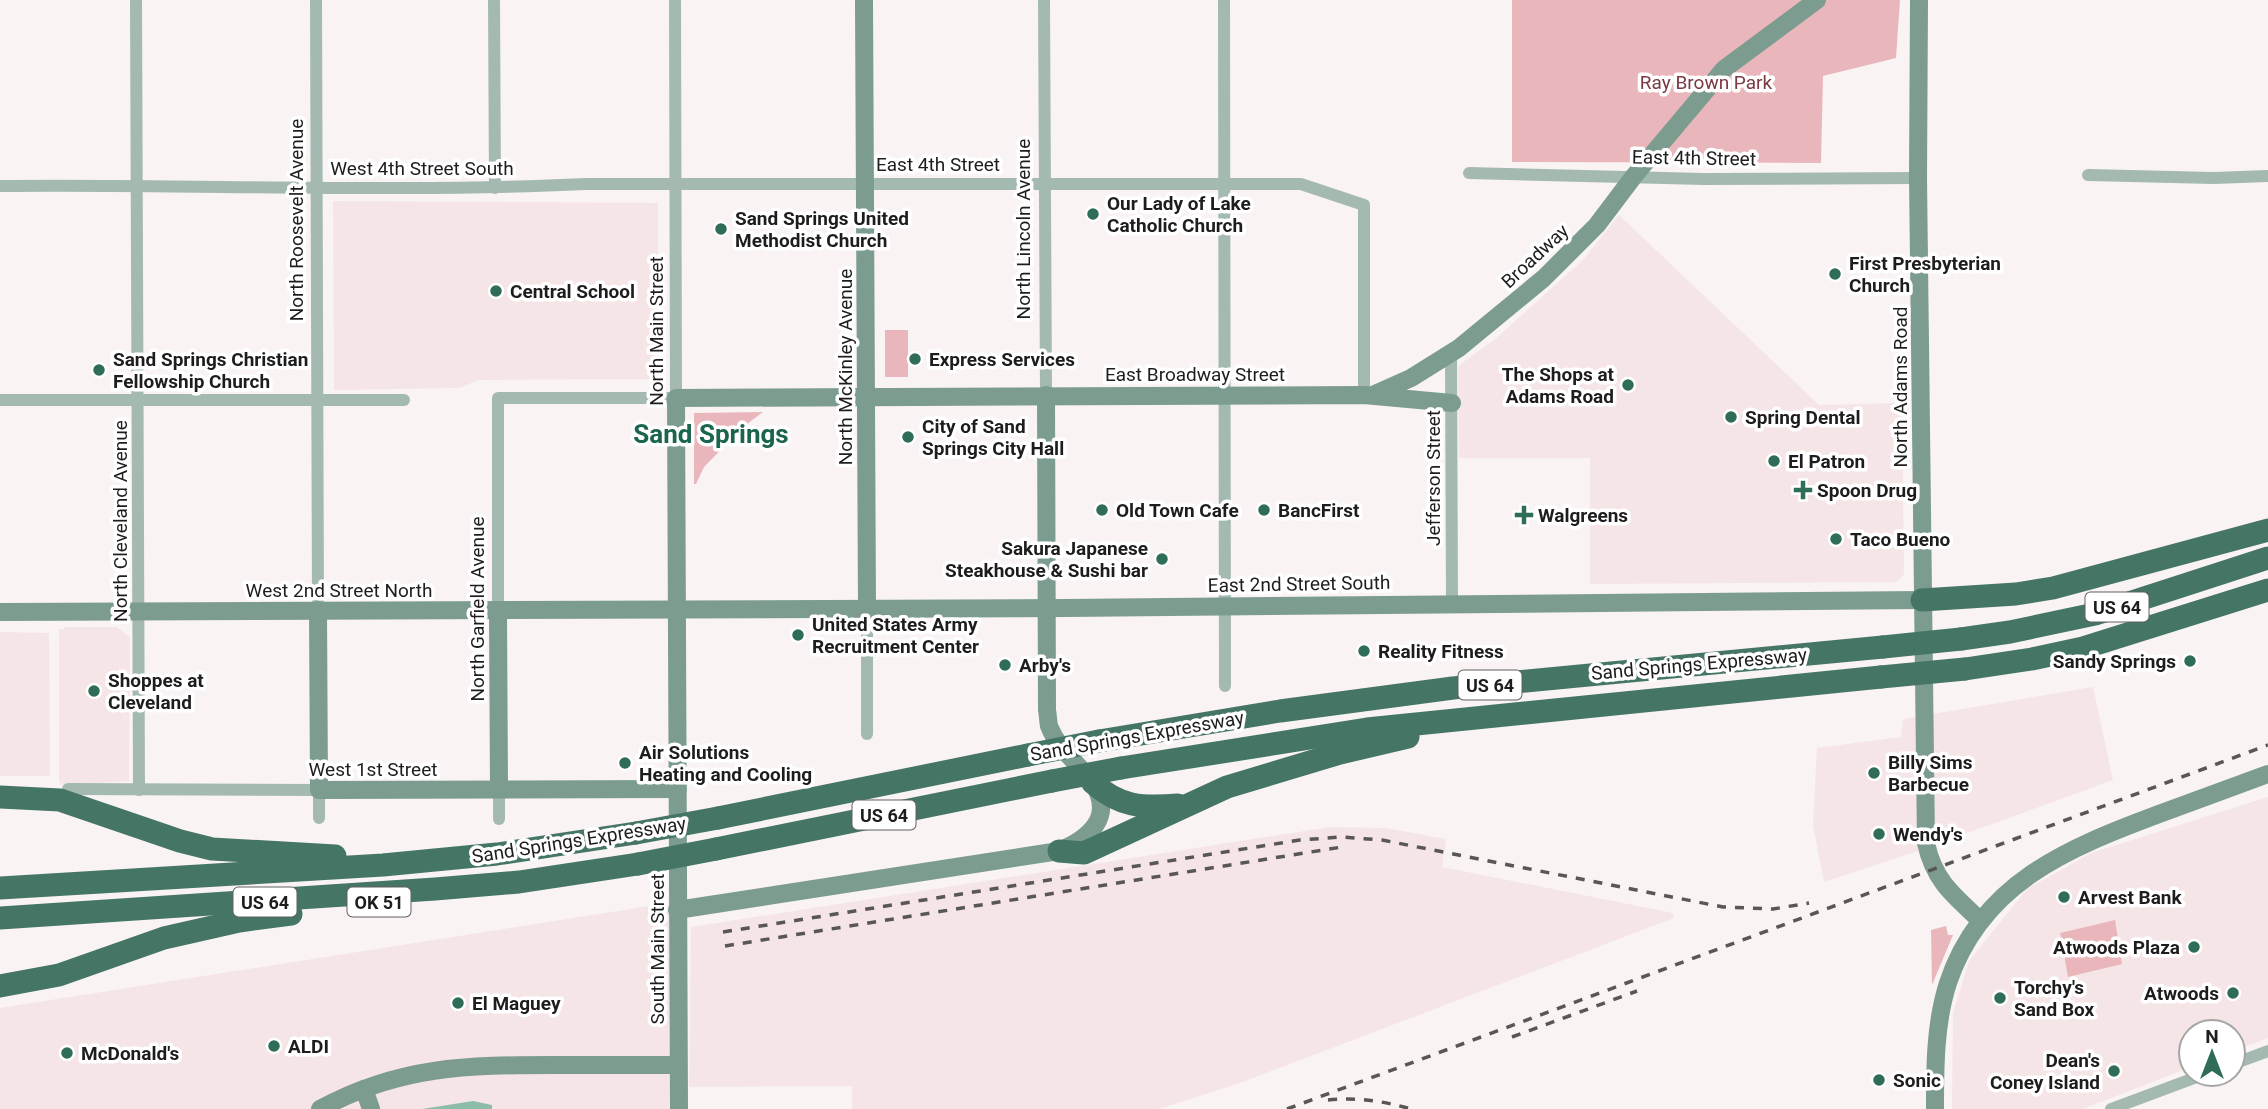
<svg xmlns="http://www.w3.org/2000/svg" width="2268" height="1109" viewBox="0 0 2268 1109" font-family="Roboto,sans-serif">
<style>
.built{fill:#f5e5e7}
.green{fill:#e9b7bb}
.water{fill:#8bbdaa}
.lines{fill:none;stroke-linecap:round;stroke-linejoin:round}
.street{stroke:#a4bab1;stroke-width:12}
.secondary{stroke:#7c9c90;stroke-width:18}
.highway{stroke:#457564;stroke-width:23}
.rail{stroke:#595656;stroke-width:3.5;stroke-dasharray:9 9;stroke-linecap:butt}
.highway-bridge{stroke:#457564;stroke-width:23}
.poi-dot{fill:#306d59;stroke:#fff;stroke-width:2.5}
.labels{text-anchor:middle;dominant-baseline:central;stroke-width:7;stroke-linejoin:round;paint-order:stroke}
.shield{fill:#fff;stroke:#626060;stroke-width:2}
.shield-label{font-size:18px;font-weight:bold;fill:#1e1c1c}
.park-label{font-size:19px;fill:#7a3943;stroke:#fff}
.street-label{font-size:19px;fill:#1e1c1c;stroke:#fff}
.poi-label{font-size:19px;font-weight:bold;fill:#1e1c1c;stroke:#fff;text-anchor:start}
.district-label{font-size:26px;font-weight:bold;fill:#1b654f;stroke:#fff}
</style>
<rect width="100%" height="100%" fill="#f9f3f4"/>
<g class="built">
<polygon points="333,201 658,203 658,379 478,380 460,388 334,390"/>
<polygon points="1619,215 1819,405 1902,403 1904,574 1897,582 1590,584 1590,458 1459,458 1458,366 1495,339 1582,261"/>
<polygon points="64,627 116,627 130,637 129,781 61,785 59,781 59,629 64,629"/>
<polygon points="0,632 49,633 50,776 0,776"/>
<polygon points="2093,687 2113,780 1915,852 1824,882 1813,825 1817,748 1901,737 1903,719"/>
<polygon points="2268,797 2268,1038 2233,1051 2233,1032 2191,1032 2191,1067 2083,1109 1952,1109 1953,1013 1969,961 2027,889 2091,853"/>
<polygon points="1330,827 1386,828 1446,839 1442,867 1673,913 1674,918 1240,1083 1159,1109 852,1109 852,1086 689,1087 691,927"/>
<polygon points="669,903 670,1109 0,1109 0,1008"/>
</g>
<g class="green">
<polygon points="1512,0 1900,0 1896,58 1823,76 1821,163 1512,162"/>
<rect x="885" y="330" width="23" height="47"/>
<polygon points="763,412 743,427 704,467 696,484 694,484 694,413"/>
<polygon points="2115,920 2122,964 2068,977 2060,933"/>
<polygon points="1946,926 1948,935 1953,935 1932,985 1931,930"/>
</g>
<polygon class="water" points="473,1101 492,1105 492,1109 422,1109"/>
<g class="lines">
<g class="street">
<polyline points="136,0 139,790"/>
<polyline points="316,0 318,610"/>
<polyline points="494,0 495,188"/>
<polyline points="1044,0 1046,395"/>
<polyline points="1224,0 1225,686"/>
<polyline points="1469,173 1704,179 1918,178"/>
<polyline points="2088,175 2214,178 2268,176"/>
<path d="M0,186c195,-2 391,7 586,-2h715l63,21v190"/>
<polyline points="1451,353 1452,604"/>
<polyline points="0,400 404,400"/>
<polyline points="867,608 867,734"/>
<polyline points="498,610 498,398 676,398 675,0"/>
<polyline points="68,789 319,790 319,818"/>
<polyline points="499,789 499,819"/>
<polyline points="2233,1064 2268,1051"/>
<polyline points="2111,1109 2205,1074"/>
</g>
<g class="secondary">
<polyline points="864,0 867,608"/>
<path d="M1919,0l-1,178 8,665c8,38 28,53 55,78"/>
<polyline points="1375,394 1411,378 1459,348 1544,278 1597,225 1634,176 1724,69 1817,0"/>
<polyline points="318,610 319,790 678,789"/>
<polyline points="498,610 499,789"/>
<polyline points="0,612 1065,608 1922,600"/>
<path d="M677,910l382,-59c29,-12 57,-34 33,-69 -14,-19 -34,-33 -43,-56 -1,-5 -1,-11 -2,-16l-1,-315"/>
<polyline points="364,1089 371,1109"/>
<path d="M320,1109c79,-43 147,-44 235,-44 41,0 82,0 123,0"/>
<polyline points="679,1109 676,398 1364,395 1452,403"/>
<path d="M1935,1109c0,-42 0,-86 13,-126 33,-100 120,-135 211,-169 36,-13 73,-27 109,-40"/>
</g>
<g class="highway">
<polyline points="1922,600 2016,594 2053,588 2268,530"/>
<polyline points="1961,639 2010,632 2095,614 2268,558"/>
<polyline points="1965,669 2032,659 2083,648 2268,590"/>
<polyline points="1099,741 1280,711 1453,688 1883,647"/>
<polyline points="1121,768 1367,729 1881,677"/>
<path d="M1093,783c27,24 49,25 85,22"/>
<polyline points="0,797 60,800 180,841 212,849 335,856"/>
<polyline points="718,818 1028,755"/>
<polyline points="716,849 1052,781"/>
<polyline points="1059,851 1084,853 1227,787 1340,753 1408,737"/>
<polyline points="0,888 383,865 497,854 636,833"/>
<polyline points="0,918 435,889 519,882 638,864"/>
<polyline points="0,986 59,975 164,938 239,921 291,914"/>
</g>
<g class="rail">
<polyline points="723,932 1300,840 1341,837 1382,840 1723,907 1773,909 1809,903"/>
<polyline points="725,946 1342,847"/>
<polyline points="1512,1037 1637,991"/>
<path d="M1328,1100c29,-3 55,1 83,9"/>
<polyline points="1287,1109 2268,745"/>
</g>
<g class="highway-bridge">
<polyline points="1883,647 1961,639"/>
<polyline points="1881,677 1965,669"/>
<polyline points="1028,755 1099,741"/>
<polyline points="1052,781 1121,768"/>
<polyline points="636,833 718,818"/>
<polyline points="638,864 716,849"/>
</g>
</g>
<g class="poi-dot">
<circle cx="1093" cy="214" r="7"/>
<circle cx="721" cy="229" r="7"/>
<circle cx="1835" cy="274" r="7"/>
<circle cx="496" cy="291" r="7"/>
<circle cx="915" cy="359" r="7"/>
<circle cx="99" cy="370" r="7"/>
<circle cx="1628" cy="385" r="7"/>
<circle cx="1731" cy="417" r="7"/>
<circle cx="908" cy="437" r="7"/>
<circle cx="1774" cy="461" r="7"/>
<path d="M1799.5 479.5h7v7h7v7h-7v7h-7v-7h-7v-7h7z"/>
<circle cx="1102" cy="510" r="7"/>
<circle cx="1264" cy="510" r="7"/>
<path d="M1520.5 504.5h7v7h7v7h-7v7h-7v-7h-7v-7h7z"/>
<circle cx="1836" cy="539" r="7"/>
<circle cx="1162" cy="559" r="7"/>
<circle cx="798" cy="635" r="7"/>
<circle cx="1364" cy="651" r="7"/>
<circle cx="2190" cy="661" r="7"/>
<circle cx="1005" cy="665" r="7"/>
<circle cx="94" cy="691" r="7"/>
<circle cx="625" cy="763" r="7"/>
<circle cx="1874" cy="773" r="7"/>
<circle cx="1879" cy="834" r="7"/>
<circle cx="2064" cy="897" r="7"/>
<circle cx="2194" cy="947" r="7"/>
<circle cx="2233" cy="993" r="7"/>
<circle cx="2000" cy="998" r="7"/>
<circle cx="458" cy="1003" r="7"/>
<circle cx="274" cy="1046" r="7"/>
<circle cx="67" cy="1053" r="7"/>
<circle cx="2114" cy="1071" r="7"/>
<circle cx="1879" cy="1080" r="7"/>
</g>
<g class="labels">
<g class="shield">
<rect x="2085.5" y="592.5" width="63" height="29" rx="5"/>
<rect x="1458.5" y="670.5" width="63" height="29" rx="5"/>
<rect x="852.5" y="800.5" width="63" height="29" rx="5"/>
<rect x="233.5" y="887.5" width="63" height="29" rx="5"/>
<rect x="347.5" y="887.5" width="63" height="29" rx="5"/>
</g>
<g class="shield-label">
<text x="2117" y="607">US 64</text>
<text x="1490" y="685">US 64</text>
<text x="884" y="815">US 64</text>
<text x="265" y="902">US 64</text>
<text x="379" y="902">OK 51</text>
</g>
<g class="park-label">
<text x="1706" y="82">Ray Brown Park</text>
</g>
<g class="street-label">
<text transform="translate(1694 158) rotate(1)">East 4th Street</text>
<text x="938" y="164">East 4th Street</text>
<text x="422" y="168">West 4th Street South</text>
<text transform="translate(296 220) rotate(-90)">North Roosevelt Avenue</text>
<text transform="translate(1023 229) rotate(-90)">North Lincoln Avenue</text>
<text transform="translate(1535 256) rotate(-43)">Broadway</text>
<text transform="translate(656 331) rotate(-90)">North Main Street</text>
<text transform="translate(845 367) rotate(-90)">North McKinley Avenue</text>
<text x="1195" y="374">East Broadway Street</text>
<text transform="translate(1900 387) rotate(-90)">North Adams Road</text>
<text transform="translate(1433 478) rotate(-90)">Jefferson Street</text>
<text transform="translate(120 521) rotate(-90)">North Cleveland Avenue</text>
<text transform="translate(1299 584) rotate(-1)">East 2nd Street South</text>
<text x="339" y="590">West 2nd Street North</text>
<text transform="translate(477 609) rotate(-90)">North Garfield Avenue</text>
<text transform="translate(1699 664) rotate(-5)">Sand Springs Expressway</text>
<text transform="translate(1137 736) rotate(-10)">Sand Springs Expressway</text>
<text x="373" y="769">West 1st Street</text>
<text transform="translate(579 840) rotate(-9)">Sand Springs Expressway</text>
<text transform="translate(657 949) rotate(-90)">South Main Street</text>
</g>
<g class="poi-label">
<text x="1107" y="203">Our Lady of Lake<tspan x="1107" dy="22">Catholic Church</tspan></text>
<text x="735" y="218">Sand Springs United<tspan x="735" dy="22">Methodist Church</tspan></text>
<text x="1849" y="263">First Presbyterian<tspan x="1849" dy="22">Church</tspan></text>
<text x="510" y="291">Central School</text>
<text x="113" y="359">Sand Springs Christian<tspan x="113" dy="22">Fellowship Church</tspan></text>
<text x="929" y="359">Express Services</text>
<text x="1614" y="374" text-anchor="end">The Shops at<tspan x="1614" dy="22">Adams Road</tspan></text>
<text x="1745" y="417">Spring Dental</text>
<text x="922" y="426">City of Sand<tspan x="922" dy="22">Springs City Hall</tspan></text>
<text x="1788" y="461">El Patron</text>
<text x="1817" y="490">Spoon Drug</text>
<text x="1116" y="510">Old Town Cafe</text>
<text x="1278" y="510">BancFirst</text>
<text x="1538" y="515">Walgreens</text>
<text x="1850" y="539">Taco Bueno</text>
<text x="1148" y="548" text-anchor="end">Sakura Japanese<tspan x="1148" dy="22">Steakhouse &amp; Sushi bar</tspan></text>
<text x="812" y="624">United States Army<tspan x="812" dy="22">Recruitment Center</tspan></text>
<text x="1378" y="651">Reality Fitness</text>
<text x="2176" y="661" text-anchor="end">Sandy Springs</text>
<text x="1019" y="665">Arby's</text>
<text x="108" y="680">Shoppes at<tspan x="108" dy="22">Cleveland</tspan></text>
<text x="639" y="752">Air Solutions<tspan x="639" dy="22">Heating and Cooling</tspan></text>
<text x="1888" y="762">Billy Sims<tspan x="1888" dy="22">Barbecue</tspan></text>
<text x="1893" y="834">Wendy's</text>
<text x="2078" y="897">Arvest Bank</text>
<text x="2180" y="947" text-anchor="end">Atwoods Plaza</text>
<text x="2014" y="987">Torchy's<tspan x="2014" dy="22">Sand Box</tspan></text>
<text x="2219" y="993" text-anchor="end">Atwoods</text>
<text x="472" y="1003">El Maguey</text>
<text x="288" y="1046">ALDI</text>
<text x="81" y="1053">McDonald's</text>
<text x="2100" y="1060" text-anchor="end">Dean's<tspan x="2100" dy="22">Coney Island</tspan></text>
<text x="1893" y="1080">Sonic</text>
</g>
<g class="district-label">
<text x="711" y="434">Sand Springs</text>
</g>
</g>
<g transform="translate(2212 1053)"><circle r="33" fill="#ffffff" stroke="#a5a4a4" stroke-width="2"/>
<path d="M0-5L12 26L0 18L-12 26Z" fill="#306d59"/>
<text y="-10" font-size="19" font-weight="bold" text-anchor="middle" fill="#1e1c1c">N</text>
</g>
</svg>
